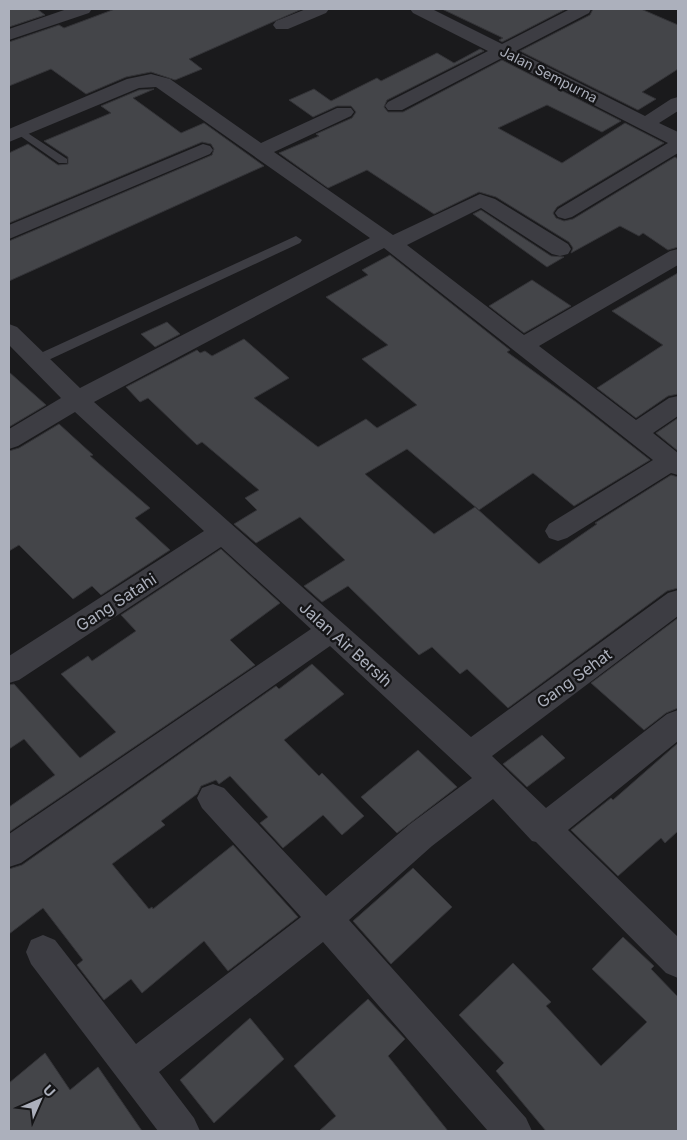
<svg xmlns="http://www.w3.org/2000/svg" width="687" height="1140" viewBox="0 0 687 1140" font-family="Inter,sans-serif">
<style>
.building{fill:#444549;stroke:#343438}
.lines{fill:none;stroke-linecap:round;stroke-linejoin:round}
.service{fill:#3d3d43;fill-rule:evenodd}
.minor{fill:#3d3d43;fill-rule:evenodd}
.labels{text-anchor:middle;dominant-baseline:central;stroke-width:4.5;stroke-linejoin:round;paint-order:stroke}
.far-street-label{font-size:14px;fill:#acb0bc;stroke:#151517}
.street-label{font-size:16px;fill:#acb0bc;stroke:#151517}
</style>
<rect width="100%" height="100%" fill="#1a1a1c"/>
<g class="building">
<polygon points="9,9 37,9 45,15 9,27"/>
<polygon points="115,9 302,9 189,59 202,69 175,80 151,72 126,77 86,94 51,69 9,86 9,42 59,25 64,28"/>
<polygon points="442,9 566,9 502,42 499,40 503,38"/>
<polygon points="593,9 641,9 678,25 678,69 642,92 656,99 638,110 520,51 590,15"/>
<polygon points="480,49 484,51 387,100 384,107 388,112 403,112 502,60 621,121 602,132 547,105 498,128 562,163 625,123 664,143 557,207 553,213 556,218 564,221 573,219 675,157 678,159 678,247 668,250 643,233 639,236 620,226 571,253 573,248 569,242 496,197 479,192 434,214 367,170 328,188 279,153 319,136 316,134 352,118 356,112 351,106 337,106 313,117 289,100 314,89 331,101 377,78 381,81 437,53 454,63"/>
<polygon points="154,89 133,98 181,133 204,123 264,166 9,281 9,241 212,155 214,149 211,144 202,142 9,223 9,153 28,144 58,165 68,164 68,157 44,141 111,113 101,106 139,90"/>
<polygon points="481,210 551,256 564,257 547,267 473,214"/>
<polygon points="390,255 510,350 507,352 576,402 650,460 574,506 533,473 479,510 407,449 365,474 434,534 475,507 539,564 597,524 595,523 671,475 678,477 678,588 667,591 508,708 467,669 460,674 432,647 419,655 348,586 322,602 304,586 345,560 300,517 256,543 234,524 257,510 245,498 259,490 202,442 197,445 148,398 140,402 126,387 197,350 200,353 205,351 212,356 244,339 289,378 254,398 318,447 366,419 377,428 417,405 362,359 388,345 326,297 368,275 362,270"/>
<polygon points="678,273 678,394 668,396 636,418 597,388 663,345 612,311"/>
<polygon points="532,280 571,306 524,333 489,306"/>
<polygon points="167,322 180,334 155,347 141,334"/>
<polygon points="9,372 46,405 9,427"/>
<polygon points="678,418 678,451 656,433"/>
<polygon points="59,424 93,455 90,456 150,508 135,518 170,550 101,595 92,586 73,599 19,545 9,551 9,451 19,448"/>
<polygon points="221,549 280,603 230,640 255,665 9,832 9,807 55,775 24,739 9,749 9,685 14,684 80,758 116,732 61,674 88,656 92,661 136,631 121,615"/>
<polygon points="678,618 678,708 666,713 644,730 591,683"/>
<polygon points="312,664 344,694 284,740 319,776 322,773 364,816 342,835 323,815 283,848 260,823 268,817 230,776 219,784 216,780 201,786 197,794 161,821 165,825 112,864 149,909 152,907 153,909 233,845 298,917 228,971 204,941 142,993 131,979 104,1000 77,965 83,960 43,908 9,934 9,869 22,865 276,686 279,689"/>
<polygon points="542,735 565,758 527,787 503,764"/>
<polygon points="678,743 678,831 665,843 661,838 618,876 571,830 611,798 613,800"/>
<polygon points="418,750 457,787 397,833 361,797"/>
<polygon points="413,868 452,907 391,964 353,921"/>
<polygon points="623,937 654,966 651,969 678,997 678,1131 546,1131 496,1071 504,1063 459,1015 513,963 551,1002 546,1006 601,1066 647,1022 592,969"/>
<polygon points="368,999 405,1039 388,1056 448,1131 319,1131 336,1116 294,1066"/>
<polygon points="250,1018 284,1059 214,1123 180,1080"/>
<polygon points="45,1053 70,1090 98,1067 142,1131 9,1131 9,1083"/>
</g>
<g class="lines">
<g class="service">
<polygon points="20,128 67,159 67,163 59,163 16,133 15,131"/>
<polygon points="296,236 302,240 300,243 42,363 37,364 31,360 32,357"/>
</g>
<g class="minor">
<polygon points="67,9 92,9 89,13 9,40 9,29"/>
<polygon points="306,9 329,9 326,13 288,29 276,29 273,25 276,21"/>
<polygon points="410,9 432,9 502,44 570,9 591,9 589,13 516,51 645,116 671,99 678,97 678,111 659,123 678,132 678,153 572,217 565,219 558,217 555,213 558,209 668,143 502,58 402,110 388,110 385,106 388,102 488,51 413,13"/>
<polygon points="151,74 170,79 261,143 337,108 351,108 354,112 351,116 274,152 393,235 480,194 495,199 568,244 571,249 568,254 560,256 552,254 481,208 407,245 524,335 670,251 678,249 678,265 539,346 636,420 669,398 678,396 678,416 653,433 678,453 678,475 671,473 567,538 558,541 549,538 545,531 549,524 653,460 384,248 94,402 471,737 668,593 678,590 678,616 492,756 546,808 667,714 678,710 678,741 568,830 678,937 678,978 666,973 536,842 532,841 493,799 432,846 349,920 526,1118 532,1131 488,1131 323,942 159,1072 194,1118 200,1131 158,1131 31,964 26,952 31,940 43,935 55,940 136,1044 301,917 202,808 197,798 202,788 213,784 224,788 326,896 410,824 472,778 330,646 21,863 9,867 9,834 311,629 221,547 19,680 9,683 9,656 204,531 75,412 18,446 9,449 9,429 61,398 9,345 9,324 17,327 80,388 370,238 156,87 139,88 9,142 9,129 127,79"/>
<polygon points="203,144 210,146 213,150 210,154 9,239 9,225"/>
</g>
</g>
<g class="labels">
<g class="far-street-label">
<text transform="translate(549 74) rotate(27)">Jalan Sempurna</text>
</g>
<g class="street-label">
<text transform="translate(116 602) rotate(-33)">Gang Satahi</text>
<text transform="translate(346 644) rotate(42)">Jalan Air Bersih</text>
<text transform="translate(574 678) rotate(-36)">Gang Sehat</text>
</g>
</g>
<rect width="687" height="1140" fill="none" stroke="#acb0bc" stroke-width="20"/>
<g transform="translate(40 1100) rotate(45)" stroke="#151517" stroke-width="4" paint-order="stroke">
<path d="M0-4L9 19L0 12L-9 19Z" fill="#acb0bc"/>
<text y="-8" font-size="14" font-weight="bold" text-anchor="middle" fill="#acb0bc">U</text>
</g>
</svg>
